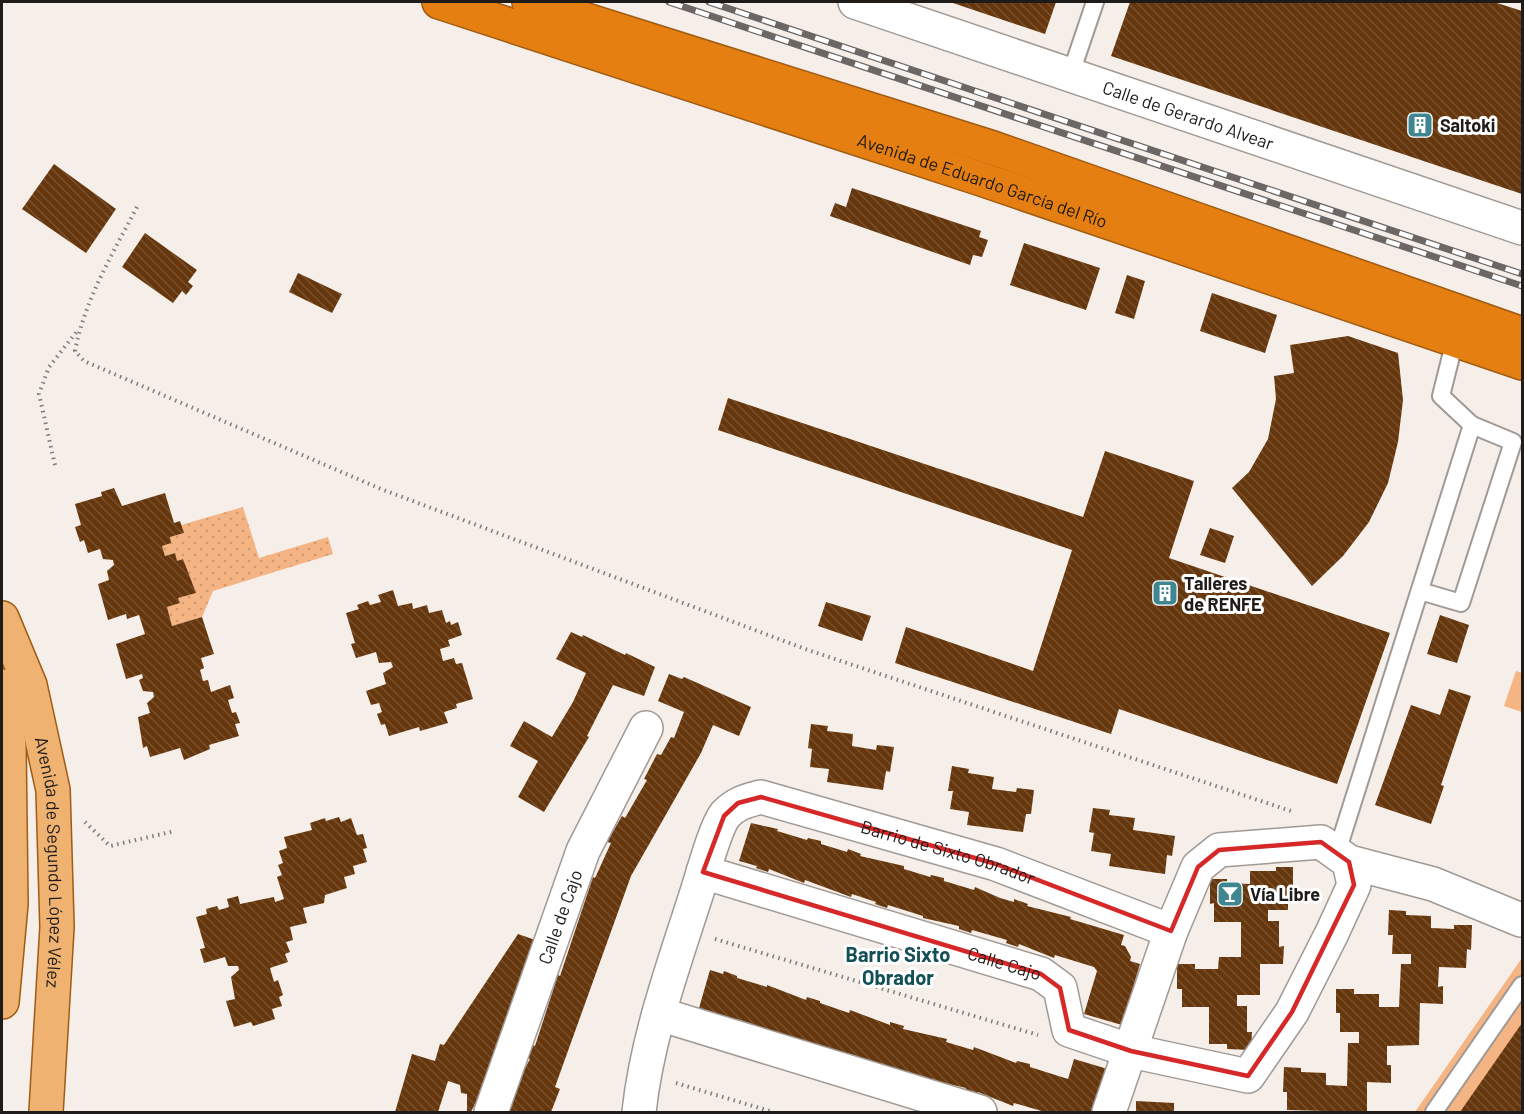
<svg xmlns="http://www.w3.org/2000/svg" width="1524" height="1114" viewBox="0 0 1524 1114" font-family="Barlow,sans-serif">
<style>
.grass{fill:url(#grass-dots)}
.green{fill:#f4b483}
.building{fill:url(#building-back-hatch)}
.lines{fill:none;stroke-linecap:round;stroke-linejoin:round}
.lane-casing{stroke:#a09994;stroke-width:20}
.street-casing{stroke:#a09994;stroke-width:36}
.primary-casing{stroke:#9f5c14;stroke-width:36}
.highway-casing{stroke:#9f5c14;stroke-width:36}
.path{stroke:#817c78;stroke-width:4;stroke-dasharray:1.5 4.5;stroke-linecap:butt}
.lane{stroke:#fff;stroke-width:16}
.street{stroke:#fff;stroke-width:33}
.primary{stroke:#efb271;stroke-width:33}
.highway{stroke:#e57f12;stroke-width:33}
.rail-casing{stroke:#6c6764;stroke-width:7}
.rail{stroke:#fff;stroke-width:4.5;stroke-dasharray:14;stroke-linecap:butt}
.marked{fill:none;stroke:#d62828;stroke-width:4.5;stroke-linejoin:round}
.labels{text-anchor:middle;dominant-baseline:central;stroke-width:6;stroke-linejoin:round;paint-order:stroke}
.street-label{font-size:18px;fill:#1e1b19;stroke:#fff}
.poi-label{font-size:18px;font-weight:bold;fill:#1e1b19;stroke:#fff;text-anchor:start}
.neighbourhood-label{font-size:20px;font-weight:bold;fill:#134f57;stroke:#fff}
</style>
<defs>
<pattern id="grass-dots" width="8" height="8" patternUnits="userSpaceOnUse" patternTransform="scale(1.5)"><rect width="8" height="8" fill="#f4b483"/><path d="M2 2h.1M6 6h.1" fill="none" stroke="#d19a71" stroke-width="1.8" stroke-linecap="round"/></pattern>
<pattern id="building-back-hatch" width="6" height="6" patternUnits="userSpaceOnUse" patternTransform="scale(1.5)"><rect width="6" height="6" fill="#66370c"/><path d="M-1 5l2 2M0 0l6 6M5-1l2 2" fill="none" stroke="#77512f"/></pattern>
</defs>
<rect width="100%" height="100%" fill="#f6eee8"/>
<polygon class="grass" points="243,507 259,558 328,537 333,554 213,591 202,617 172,626 167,607 179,603 178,598 195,593 183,559 177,561 174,553 165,556 162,546 170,537 184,533 181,525"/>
<g class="green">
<polygon points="1516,671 1522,673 1522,712 1504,706"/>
<polygon points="1522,958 1522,1112 1415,1112"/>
</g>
<g class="building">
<polygon points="950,2 1056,2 1045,34"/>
<polygon points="1130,2 1494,2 1522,11 1522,194 1111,56"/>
<polygon points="54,164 116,209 86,253 22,209"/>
<polygon points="852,188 981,231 979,237 988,240 982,257 973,255 970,265 830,216 835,203 846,207"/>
<polygon points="145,233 197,270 188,282 193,286 186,295 182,291 173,303 122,267"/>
<polygon points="1024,243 1100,268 1086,310 1010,285"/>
<polygon points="298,273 342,294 332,313 289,292"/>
<polygon points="1127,275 1145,281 1134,319 1115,313"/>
<polygon points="1212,293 1277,315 1265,353 1200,331"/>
<polygon points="1348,336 1398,353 1403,400 1398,442 1388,483 1369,522 1343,556 1312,586 1232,488 1249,472 1268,439 1276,399 1274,376 1294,373 1290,345"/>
<polygon points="728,398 1083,517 1105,451 1194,481 1169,558 1390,633 1337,784 1119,709 1111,734 895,663 906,627 1033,671 1072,550 718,430"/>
<polygon points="114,488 122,506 165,493 174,523 180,521 184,533 170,537 171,543 162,546 165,556 175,553 177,561 183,559 196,593 178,598 180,603 167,607 172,626 202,617 214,654 201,658 204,668 200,670 203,681 208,680 211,692 230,685 234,698 228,700 232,713 236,712 240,723 235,724 239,736 209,745 210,749 184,760 180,748 150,757 147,746 143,748 138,717 150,713 147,703 154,697 153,692 143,691 139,680 143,678 142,674 126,679 116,644 145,634 139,615 127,619 126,614 108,620 98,584 109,580 107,571 114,565 113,560 103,559 100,549 88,553 84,540 80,542 75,527 81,525 75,504 102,496 101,492"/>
<polygon points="1210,528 1234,536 1225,563 1200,555"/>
<polygon points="393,590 398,606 412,603 413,609 427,605 429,613 442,610 446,623 450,621 451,625 458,622 462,635 448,640 450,646 440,649 443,661 454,658 456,664 462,663 473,699 456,704 457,708 444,712 448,723 420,731 419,727 389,736 385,724 381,725 377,714 382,712 379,703 371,705 366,691 386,684 383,673 393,667 391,662 379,663 376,652 356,658 351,644 355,643 346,613 359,609 357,605 368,601 370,605 381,602 378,595"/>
<polygon points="826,602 871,616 862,641 818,626"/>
<polygon points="1440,615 1469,625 1457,663 1427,654"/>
<polygon points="571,632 582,637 583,635 625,655 626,653 655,667 644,696 613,685 587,736 589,737 544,812 518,797 538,761 510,746 524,721 552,737 573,702 586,673 556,659"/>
<polygon points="669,674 682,679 684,677 751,707 739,736 713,725 701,753 631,876 555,1087 560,1089 551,1112 502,1112 530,1059 528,1058 533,1045 535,1046 558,975 560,976 593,877 595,878 611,843 607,842 622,816 625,818 647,780 644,779 657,754 661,755 671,737 674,738 684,712 658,701"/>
<polygon points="1449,689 1471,696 1441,785 1444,786 1431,824 1375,805 1411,705 1440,715"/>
<polygon points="811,724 828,726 827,731 853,734 852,746 876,750 877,745 894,747 890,772 886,771 883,790 827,782 829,769 810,767 812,749 808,748"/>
<polygon points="952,766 969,769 968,773 994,777 992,789 1016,792 1017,788 1034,790 1031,814 1026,814 1023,832 967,825 969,812 950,809 953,791 948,791"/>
<polygon points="1093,808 1110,810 1109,815 1135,818 1133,830 1175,836 1172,856 1167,855 1165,874 1109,866 1111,854 1091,851 1094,833 1089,832"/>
<polygon points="339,817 341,822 351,818 357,835 363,834 367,848 363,849 367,862 353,866 355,874 344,877 347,888 325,895 324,903 303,908 307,923 290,927 293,940 286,942 290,952 285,954 288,962 270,968 274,982 278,980 283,995 279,997 282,1006 272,1009 275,1019 253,1026 251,1022 234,1027 226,1001 235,999 231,977 239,970 238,966 228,966 225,957 204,963 200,949 205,948 196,917 207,914 206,909 217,906 219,910 229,907 227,899 238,896 240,904 274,897 275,902 284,899 277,877 282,875 278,865 283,863 279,851 287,848 284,837 312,830 310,823 325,818 326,821"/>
<polygon points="751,823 778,829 777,831 807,840 808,838 821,841 821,844 847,852 848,849 861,854 860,856 904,866 904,869 930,877 931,875 944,878 944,881 974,890 975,887 1000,898 1014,902 1014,899 1028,904 1027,906 1071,917 1070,919 1124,935 1121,945 1125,946 1131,957 1130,961 1140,964 1122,1025 1084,1014 1097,971 1094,967 1055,955 1054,958 1019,944 1018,947 1006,943 1007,940 972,930 971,933 959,929 959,926 923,918 923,916 888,905 887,908 875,904 876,902 852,894 851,897 805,880 804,883 769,869 768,872 756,868 757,866 739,861"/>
<polygon points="1276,867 1293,867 1293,892 1288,892 1288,910 1268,910 1268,921 1279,921 1279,947 1284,946 1283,964 1260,964 1260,995 1237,995 1237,1006 1247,1006 1247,1032 1252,1032 1251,1050 1227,1049 1227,1044 1209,1044 1209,1007 1182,1007 1182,989 1177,989 1177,964 1195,964 1195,969 1218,969 1219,957 1241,957 1241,922 1214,922 1214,903 1210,904 1210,879 1227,879 1227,883 1250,884 1250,871 1276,871"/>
<polygon points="1389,910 1406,911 1406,915 1431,916 1431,928 1454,929 1454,925 1472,925 1471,950 1467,949 1466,968 1439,967 1438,987 1443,986 1443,1004 1420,1003 1419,1045 1387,1046 1387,1065 1391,1065 1391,1083 1367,1082 1367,1112 1287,1110 1287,1092 1283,1092 1284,1067 1301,1068 1301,1072 1326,1073 1326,1085 1347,1086 1348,1043 1359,1043 1359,1032 1340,1032 1340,1013 1336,1013 1336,989 1354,989 1354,994 1379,994 1379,1007 1399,1007 1401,964 1411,964 1411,954 1392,954 1393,935 1388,935"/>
<polygon points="518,934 538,941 490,1073 471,1112 467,1112 467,1094 461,1093 460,1085 448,1081 438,1112 395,1112 412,1054 435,1061 440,1044 444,1045"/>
<polygon points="710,970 723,974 724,971 737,976 737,978 767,987 767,985 806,1000 807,997 820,1001 820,1003 849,1013 850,1010 890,1025 890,1022 904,1026 903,1029 947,1039 946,1042 973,1050 974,1047 1016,1063 1017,1061 1030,1064 1030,1067 1068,1079 1074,1059 1111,1070 1098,1112 1045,1112 1014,1103 1013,1106 978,1092 977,1095 965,1091 966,1088 918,1077 919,1075 882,1066 882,1064 847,1053 847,1055 764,1028 763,1030 751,1027 752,1024 740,1020 715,1015 716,1013 699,1008"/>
<polygon points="1522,1023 1522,1112 1460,1112"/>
<polygon points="1136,1101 1174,1103 1174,1112 1136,1112"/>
</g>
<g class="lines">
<g class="lane-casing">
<g id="lane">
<polyline points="1070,76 1095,2"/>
<polyline points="1455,340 1441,396 1472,425"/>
<polyline points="1337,852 1472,425 1513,442 1461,603 1420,591"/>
<polyline points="1434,1112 1522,985"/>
</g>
</g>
<g class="street-casing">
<g id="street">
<path id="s1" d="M855,2l667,226"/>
<polyline points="1349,862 1433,884 1521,920"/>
<path id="s2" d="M703,872l338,102 19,14 9,42 62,21 117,25 44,-64 40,-79 22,-48 -5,-23 -28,-20 -102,8 -21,17 -27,64 -62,181"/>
<polyline points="659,1014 980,1112"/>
<path id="s3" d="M491,1112l92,-261 63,-123"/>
<path id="s4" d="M639,1112c8,-75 35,-148 58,-220 6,-18 18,-64 28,-77 11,-12 21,-14 36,-18l235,67 175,67"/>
</g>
</g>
<g class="primary-casing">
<g id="primary">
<path id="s5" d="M2,618l28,67 23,105 4,137 -11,185"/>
<polyline points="2,686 9,744 11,904 2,1002"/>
</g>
</g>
<g class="highway-casing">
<g id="highway">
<path id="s6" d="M439,2l542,177 541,184"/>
<polyline points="529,2 993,148 1522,334"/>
</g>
</g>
<g class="path">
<path d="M137,207c-24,46 -52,92 -62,144l9,10 297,128 427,161 483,161"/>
<polyline points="55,465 39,394 49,367 78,330"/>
<polyline points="85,822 110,846 175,831"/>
<polyline points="715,939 1038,1035"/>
<polyline points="676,1083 773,1112"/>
</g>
<use href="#lane" class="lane"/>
<use href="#street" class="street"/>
<use href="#primary" class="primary"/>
<use href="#highway" class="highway"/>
<g class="rail-casing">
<g id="rail">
<polyline points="669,2 1522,286"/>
<polyline points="709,2 1522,274"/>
</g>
</g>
<use href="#rail" class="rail"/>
</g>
<path class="marked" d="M761,797l235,67 175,67 27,-64 21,-17 102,-8 28,20 5,23 -62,127 -44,64 -117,-25 -62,-21 -9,-42 -19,-14 -338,-102 21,-56 14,-13z"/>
<defs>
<g id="building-square" transform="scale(1.35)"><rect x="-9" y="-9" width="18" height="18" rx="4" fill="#3f8690" stroke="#fff"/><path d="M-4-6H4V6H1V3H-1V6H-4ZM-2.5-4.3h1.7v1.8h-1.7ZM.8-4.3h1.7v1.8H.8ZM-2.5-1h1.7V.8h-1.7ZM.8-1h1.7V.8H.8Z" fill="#fff"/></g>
<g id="bar-square" transform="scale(1.35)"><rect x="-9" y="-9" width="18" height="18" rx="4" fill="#3f8690" stroke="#fff"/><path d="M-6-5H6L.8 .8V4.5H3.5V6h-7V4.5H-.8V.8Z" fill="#fff"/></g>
</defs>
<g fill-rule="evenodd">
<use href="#building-square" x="1420" y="125"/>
<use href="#building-square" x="1165" y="593"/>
<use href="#bar-square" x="1230" y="894"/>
</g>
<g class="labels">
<g class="street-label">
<text stroke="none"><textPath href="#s1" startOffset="352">Calle de Gerardo Alvear</textPath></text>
<text stroke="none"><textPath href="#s6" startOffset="572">Avenida de Eduardo García del Río</textPath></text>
<text stroke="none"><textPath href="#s4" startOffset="546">Barrio de Sixto Obrador</textPath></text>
<text stroke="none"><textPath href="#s5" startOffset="252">Avenida de Segundo López Vélez</textPath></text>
<text stroke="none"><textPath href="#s3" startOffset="207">Calle de Cajo</textPath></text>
<text stroke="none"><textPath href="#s2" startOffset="315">Calle Cajo</textPath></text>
</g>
<g class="poi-label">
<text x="1440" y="125">Saltoki</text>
<text x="1184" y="583">Talleres<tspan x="1184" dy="21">de RENFE</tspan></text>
<text x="1250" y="894">Vía Libre</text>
</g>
<g class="neighbourhood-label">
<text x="898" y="954">Barrio Sixto<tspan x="898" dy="23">Obrador</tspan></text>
</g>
</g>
<rect width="1524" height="1114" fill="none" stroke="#1e1b19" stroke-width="6"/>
</svg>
